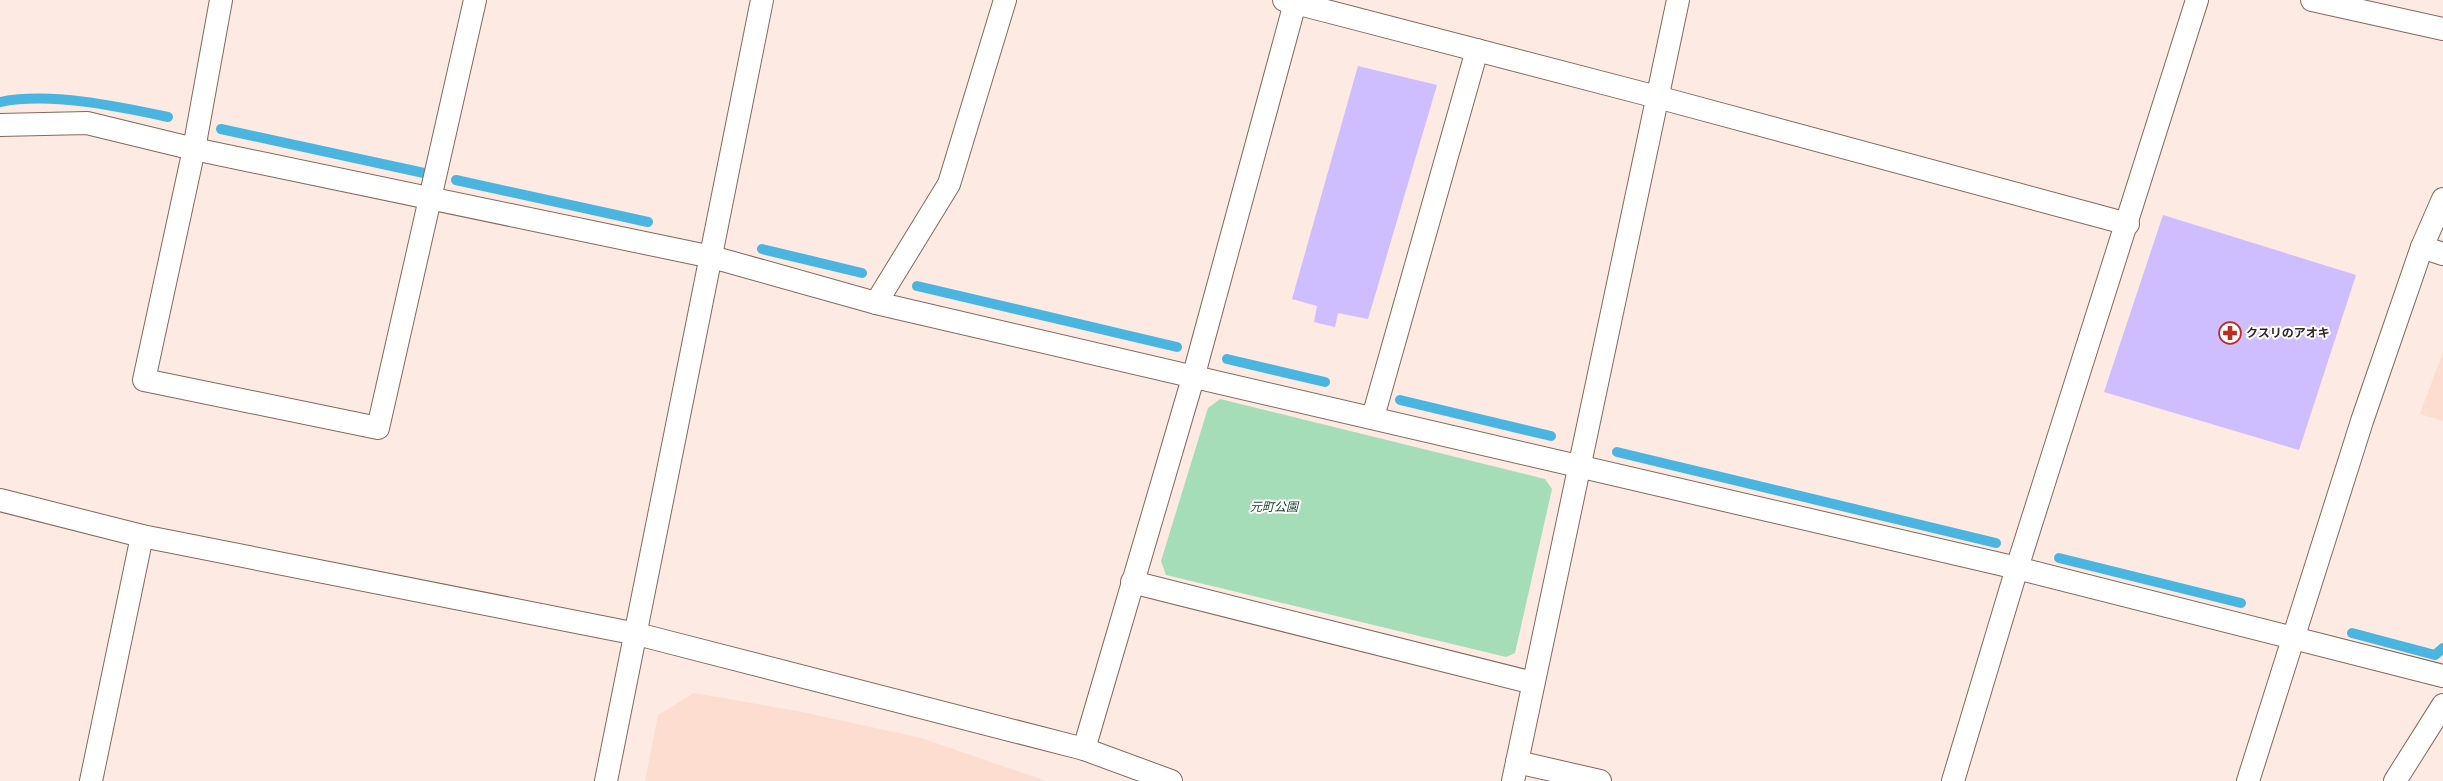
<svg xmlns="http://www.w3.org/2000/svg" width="2443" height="781" viewBox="0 0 2443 781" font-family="'Roboto Serif','Noto Sans JP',serif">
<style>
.built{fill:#fcddcf}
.green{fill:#a6ddb9}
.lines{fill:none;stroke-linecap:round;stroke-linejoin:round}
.stream{stroke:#4bb5e2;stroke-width:10}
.building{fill:#cebdff}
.minor-casing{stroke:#83695c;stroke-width:24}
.minor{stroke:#fff;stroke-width:22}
.labels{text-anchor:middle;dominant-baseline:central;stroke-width:4;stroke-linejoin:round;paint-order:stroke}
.poi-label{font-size:12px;font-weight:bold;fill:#322722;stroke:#fff;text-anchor:start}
.park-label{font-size:12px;font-style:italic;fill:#133a24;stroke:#fff}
</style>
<rect width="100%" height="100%" fill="#fdeae2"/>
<g class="built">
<polygon points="2443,352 2443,421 2420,414"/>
<polygon points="694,693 802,712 921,738 1046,781 645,781 658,715"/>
</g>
<polygon class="green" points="1220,399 1545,479 1552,489 1515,653 1506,657 1166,575 1161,561 1208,408"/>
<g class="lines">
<g class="stream">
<path d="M0,102c50,-10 117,4 168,15"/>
<polyline points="221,129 424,173"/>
<polyline points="456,180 648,222"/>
<polyline points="762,249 862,273"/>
<polyline points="917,286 1177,347"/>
<polyline points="1227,359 1325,382"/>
<polyline points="1400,400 1551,436"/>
<polyline points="1617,452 1996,543"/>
<polyline points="2059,558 2241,603"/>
<polyline points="2352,633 2435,655 2443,648"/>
</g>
</g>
<g class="building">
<polygon points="1358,66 1437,85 1368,319 1338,313 1335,327 1314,322 1317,306 1292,299"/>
<polygon points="2163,215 2356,275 2299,450 2104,392"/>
</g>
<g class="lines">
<g class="minor-casing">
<g id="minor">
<polyline points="221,0 194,149 144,380 378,428 475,0"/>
<polyline points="1284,0 1657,97 2128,224"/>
<polyline points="2312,0 2443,29"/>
<polyline points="0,125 87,123 194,149 712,257 876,303 2017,568 2443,676"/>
<polyline points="2422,247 2443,254"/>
<polyline points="876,303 949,184 1005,0"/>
<polyline points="1373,417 1477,50"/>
<polyline points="0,500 142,536 637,634 1084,749 1171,781"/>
<polyline points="1132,582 1533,683"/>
<polyline points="1084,749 1193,378 1295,3"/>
<polyline points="1517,762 1600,781"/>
<polyline points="91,781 142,536"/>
<polyline points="606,781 762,0"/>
<polyline points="1513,781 1678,0"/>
<polyline points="1953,781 2017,568 2197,0"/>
<polyline points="2248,781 2362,421 2422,247 2443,199"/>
<polyline points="2395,781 2443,705"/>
</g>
</g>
<use href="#minor" class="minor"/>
</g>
<defs>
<g id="pharmacy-ring" transform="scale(1.15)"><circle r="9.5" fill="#fff" stroke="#bb2d24" stroke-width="1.5"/><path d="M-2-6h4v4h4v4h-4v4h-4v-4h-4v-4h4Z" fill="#bb2d24"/></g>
</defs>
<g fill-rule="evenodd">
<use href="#pharmacy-ring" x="2230" y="333"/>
</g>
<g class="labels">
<g class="poi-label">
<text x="2246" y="333">クスリのアオキ</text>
</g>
<g class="park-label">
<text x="1274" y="507">元町公園</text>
</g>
</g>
</svg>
